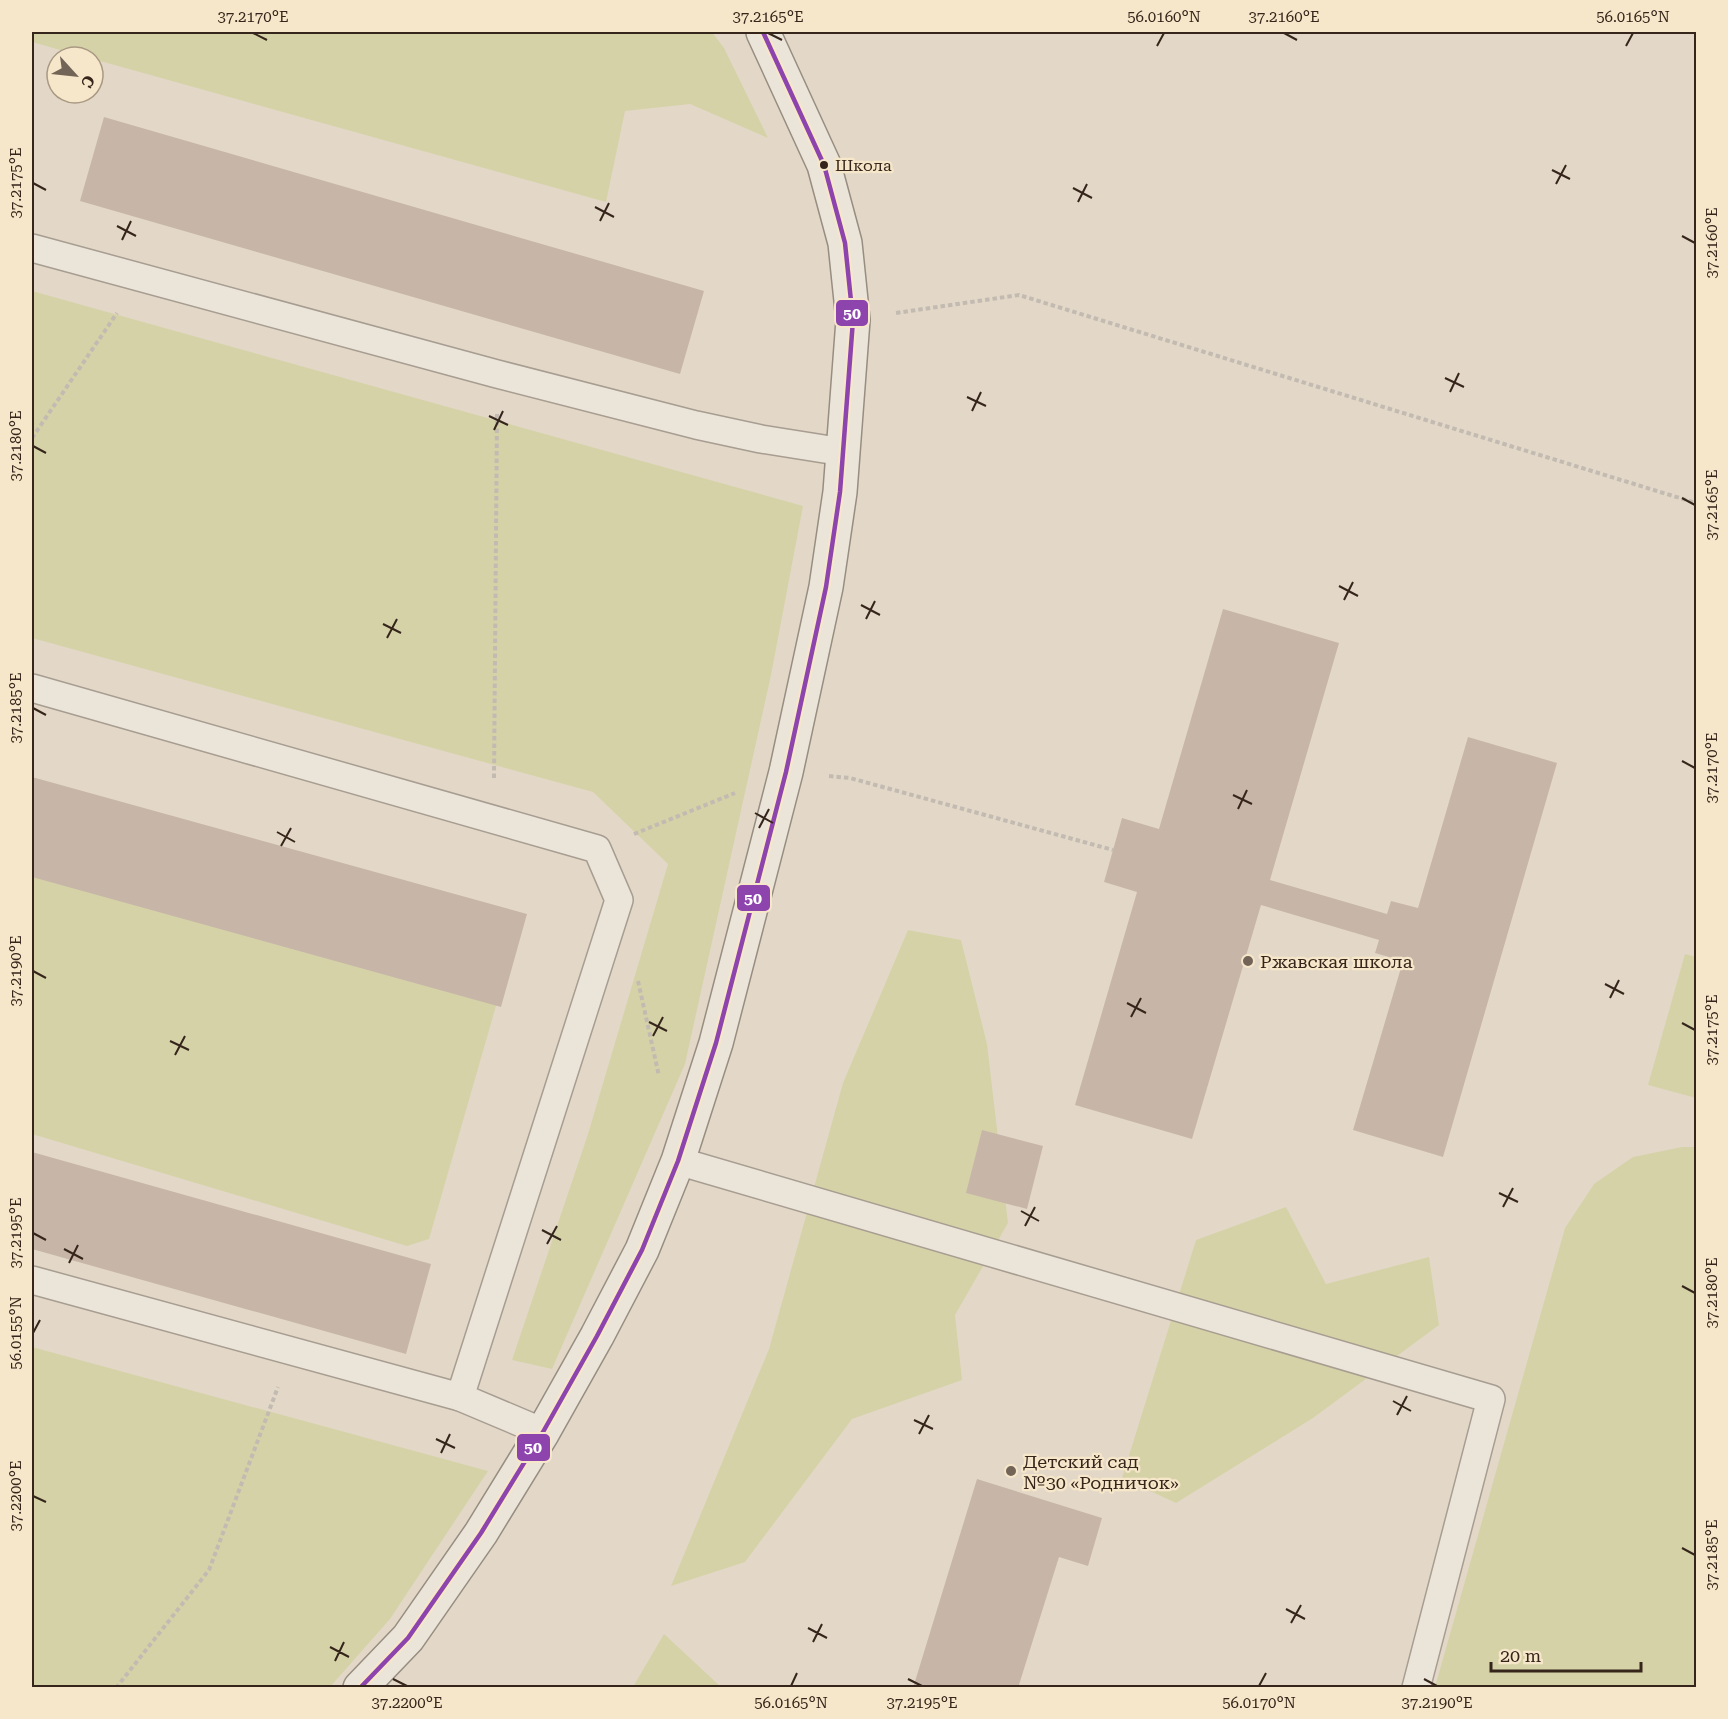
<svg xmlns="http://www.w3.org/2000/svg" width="1728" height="1719" viewBox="0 0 1728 1719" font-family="'Roboto Serif',serif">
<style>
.green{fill:#d6d2a8}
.building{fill:#c7b6a8}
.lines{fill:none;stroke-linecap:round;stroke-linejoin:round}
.lane-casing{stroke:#a79d91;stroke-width:30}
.secondary-casing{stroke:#978d81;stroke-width:36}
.path{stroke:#c3bbb1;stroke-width:4;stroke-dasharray:4.5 3;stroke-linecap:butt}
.lane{stroke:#ebe4d9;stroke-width:27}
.secondary{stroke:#ebe4d9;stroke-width:33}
.bus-1-casing{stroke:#f7e7ca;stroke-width:9}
.bus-1{stroke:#8e44ad;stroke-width:4.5}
.ticks{fill:none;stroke:#35251a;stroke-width:2}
.bus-dot{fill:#35251a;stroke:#f7e7ca;stroke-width:2}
.poi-dot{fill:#726457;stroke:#f7e7ca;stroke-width:2}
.labels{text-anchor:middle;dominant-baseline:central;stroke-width:4.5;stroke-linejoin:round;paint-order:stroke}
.bus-label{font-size:16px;fill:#35251a;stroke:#f7e7ca;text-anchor:start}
.poi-label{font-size:18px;fill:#35251a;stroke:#f7e7ca;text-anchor:start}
.line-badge{stroke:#f7e7ca;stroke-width:2}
.badge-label{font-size:16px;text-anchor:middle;font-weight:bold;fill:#fff}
.neatline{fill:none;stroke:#35251a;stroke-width:2}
.ticks-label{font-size:15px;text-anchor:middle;fill:#35251a}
</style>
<rect width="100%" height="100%" fill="#e3d8c7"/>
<g class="green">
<polygon points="32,32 712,32 724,48 768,138 690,104 625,111 606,202 93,59 93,57 85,57 32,42"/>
<polygon points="32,291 803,506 771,675 685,1064 552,1369 512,1360 588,1134 668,864 593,792 32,638"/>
<polygon points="32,865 498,999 429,1239 407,1246 32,1134"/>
<polygon points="908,930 961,940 987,1044 1008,1223 955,1315 962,1380 852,1419 745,1562 671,1586 769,1349 843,1083"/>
<polygon points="1685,954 1696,957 1696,1098 1648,1085"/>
<polygon points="1682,1147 1696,1147 1696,1687 1435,1687 1565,1228 1594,1184 1633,1157"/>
<polygon points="1286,1207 1326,1284 1429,1257 1439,1325 1313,1418 1176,1503 1122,1478 1196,1240"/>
<polygon points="32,1347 488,1471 390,1619 330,1687 32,1687"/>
<polygon points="664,1634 721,1687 633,1687"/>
</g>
<g class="building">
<polygon points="104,117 704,291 680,374 80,201"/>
<polygon points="1223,609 1339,643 1270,880 1387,914 1391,901 1418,908 1468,737 1557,763 1443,1157 1353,1130 1403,961 1375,953 1379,940 1261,905 1192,1139 1075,1105 1137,892 1104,882 1122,818 1159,829"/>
<polygon points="32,777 527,914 501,1007 32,877"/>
<polygon points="982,1130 1043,1146 1027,1209 966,1193"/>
<polygon points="32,1152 431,1264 406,1354 32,1249"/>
<polygon points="977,1479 1102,1518 1088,1566 1059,1557 1018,1688 913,1688"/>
</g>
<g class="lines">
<g class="lane-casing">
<g id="lane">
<polyline points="32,248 497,374 696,425 761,439 843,452"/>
<polyline points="32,688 597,849 619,900 460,1397 543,1432"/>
<polyline points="678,1161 1491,1399 1416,1688"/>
<polyline points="32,1280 460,1397"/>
</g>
</g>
<g class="secondary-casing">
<polyline id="secondary" points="360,1688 408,1638 481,1533 543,1432 597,1336 642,1250 678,1161 716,1043 786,772 826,587 840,492 853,320 845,243 824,165 763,32"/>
</g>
<g class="path">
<polyline points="896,313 1019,295 1696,503"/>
<polyline points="32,438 117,313"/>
<polyline points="829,776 850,778 1113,850"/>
<polyline points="494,778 497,414"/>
<polyline points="634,834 735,793"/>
<polyline points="638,981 659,1076"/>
<polyline points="116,1688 209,1570 278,1387"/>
</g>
<use href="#lane" class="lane"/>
<use href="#secondary" class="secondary"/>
<g class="bus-1-casing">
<polyline id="bus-1" points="360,1688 408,1638 481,1533 543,1432 597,1336 642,1250 678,1161 716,1043 786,772 826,587 840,492 853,320 845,243 824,165 763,32"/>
</g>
<use href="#bus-1" class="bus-1"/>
</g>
<path class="ticks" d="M253,33l14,7M768,33l14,7M1284,33l13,7M1157,46l7,-13M1626,46l7,-13M1552,170l18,9M33,183l13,7M1556,184l10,-19M1073,188l19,10M1078,202l9,-18M595,207l19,10M600,221l9,-18M117,226l19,10M1682,236l13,7M122,240l9,-19M1445,378l19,9M1450,392l9,-19M967,397l19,9M972,411l9,-19M489,416l19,9M494,430l9,-19M33,446l13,7M1682,498l13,7M1339,586l19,10M1344,600l9,-18M861,605l19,10M866,619l9,-18M383,624l18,9M387,638l10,-19M33,708l13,7M1682,761l13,7M1233,795l19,9M1238,809l9,-19M755,813l18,10M759,828l10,-19M277,832l18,10M281,846l10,-18M33,971l13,7M1605,984l19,10M1610,998l9,-18M1127,1003l19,10M1131,1017l10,-19M649,1022l18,9M1682,1023l13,7M653,1036l10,-19M170,1041l19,9M175,1055l10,-19M1499,1193l19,9M1503,1207l10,-19M1021,1211l18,10M1025,1226l10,-19M542,1230l19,10M33,1233l13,7M547,1244l10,-18M64,1249l19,10M69,1263l9,-18M1682,1286l13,7M33,1333l7,-13M1393,1401l18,10M1397,1415l10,-19M914,1420l19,9M919,1434l10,-19M436,1439l19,9M441,1453l9,-19M33,1496l13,6M1682,1548l13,7M1286,1609l19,10M1291,1623l10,-18M808,1628l19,10M813,1642l9,-18M330,1647l19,10M335,1661l9,-19M393,1679l14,7M908,1679l14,7M1424,1679l13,7M791,1686l6,-13M1259,1686l7,-13"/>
<circle class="bus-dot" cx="824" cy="165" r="5"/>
<g class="poi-dot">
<circle cx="1248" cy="961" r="6"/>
<circle cx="1011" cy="1471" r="6"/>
</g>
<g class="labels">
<g class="bus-label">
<text x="835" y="165">Школа</text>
</g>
<g class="poi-label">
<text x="1260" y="961">Ржавская школа</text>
<text x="1023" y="1461">Детский сад<tspan x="1023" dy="21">№30 «Родничок»</tspan></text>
</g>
</g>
<g class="line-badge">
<rect x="835" y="299" width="34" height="28" rx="6" fill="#8e44ad"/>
<rect x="736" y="884" width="35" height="28" rx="6" fill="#8e44ad"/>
<rect x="516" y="1433" width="35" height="29" rx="6" fill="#8e44ad"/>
</g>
<g class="badge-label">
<text x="852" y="319">50</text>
<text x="753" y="904">50</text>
<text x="533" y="1453">50</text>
</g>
<rect width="1728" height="1719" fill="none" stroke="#f7e7ca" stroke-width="66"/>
<g transform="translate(75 75) rotate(117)"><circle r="28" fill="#f7e7ca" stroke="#a99984" stroke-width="1.5"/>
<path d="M0-4.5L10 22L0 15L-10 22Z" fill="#726457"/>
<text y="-9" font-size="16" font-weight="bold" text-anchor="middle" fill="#35251a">С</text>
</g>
<path d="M1491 1662v9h150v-9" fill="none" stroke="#35251a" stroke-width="3"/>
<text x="1500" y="1662" font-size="18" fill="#35251a" stroke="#f7e7ca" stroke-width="4.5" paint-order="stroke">20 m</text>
<rect x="33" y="33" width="1662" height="1653" class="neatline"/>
<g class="ticks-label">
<text x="253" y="22">37.2170°E</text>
<text x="768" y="22">37.2165°E</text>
<text x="1164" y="22">56.0160°N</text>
<text x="1284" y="22">37.2160°E</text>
<text x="1633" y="22">56.0165°N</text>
<text transform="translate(16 183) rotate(-90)" y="5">37.2175°E</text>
<text transform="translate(1712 243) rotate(-90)" y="5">37.2160°E</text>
<text transform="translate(16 446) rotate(-90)" y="5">37.2180°E</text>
<text transform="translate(1712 505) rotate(-90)" y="5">37.2165°E</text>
<text transform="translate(16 708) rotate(-90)" y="5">37.2185°E</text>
<text transform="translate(1712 768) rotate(-90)" y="5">37.2170°E</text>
<text transform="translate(16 971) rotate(-90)" y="5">37.2190°E</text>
<text transform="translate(1712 1030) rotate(-90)" y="5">37.2175°E</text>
<text transform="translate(16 1233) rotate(-90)" y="5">37.2195°E</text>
<text transform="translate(1712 1293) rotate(-90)" y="5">37.2180°E</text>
<text transform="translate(16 1333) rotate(-90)" y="5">56.0155°N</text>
<text transform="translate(16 1496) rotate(-90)" y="5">37.2200°E</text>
<text transform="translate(1712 1555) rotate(-90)" y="5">37.2185°E</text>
<text x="407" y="1708">37.2200°E</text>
<text x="791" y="1708">56.0165°N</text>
<text x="922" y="1708">37.2195°E</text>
<text x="1259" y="1708">56.0170°N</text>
<text x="1437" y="1708">37.2190°E</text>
</g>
</svg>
